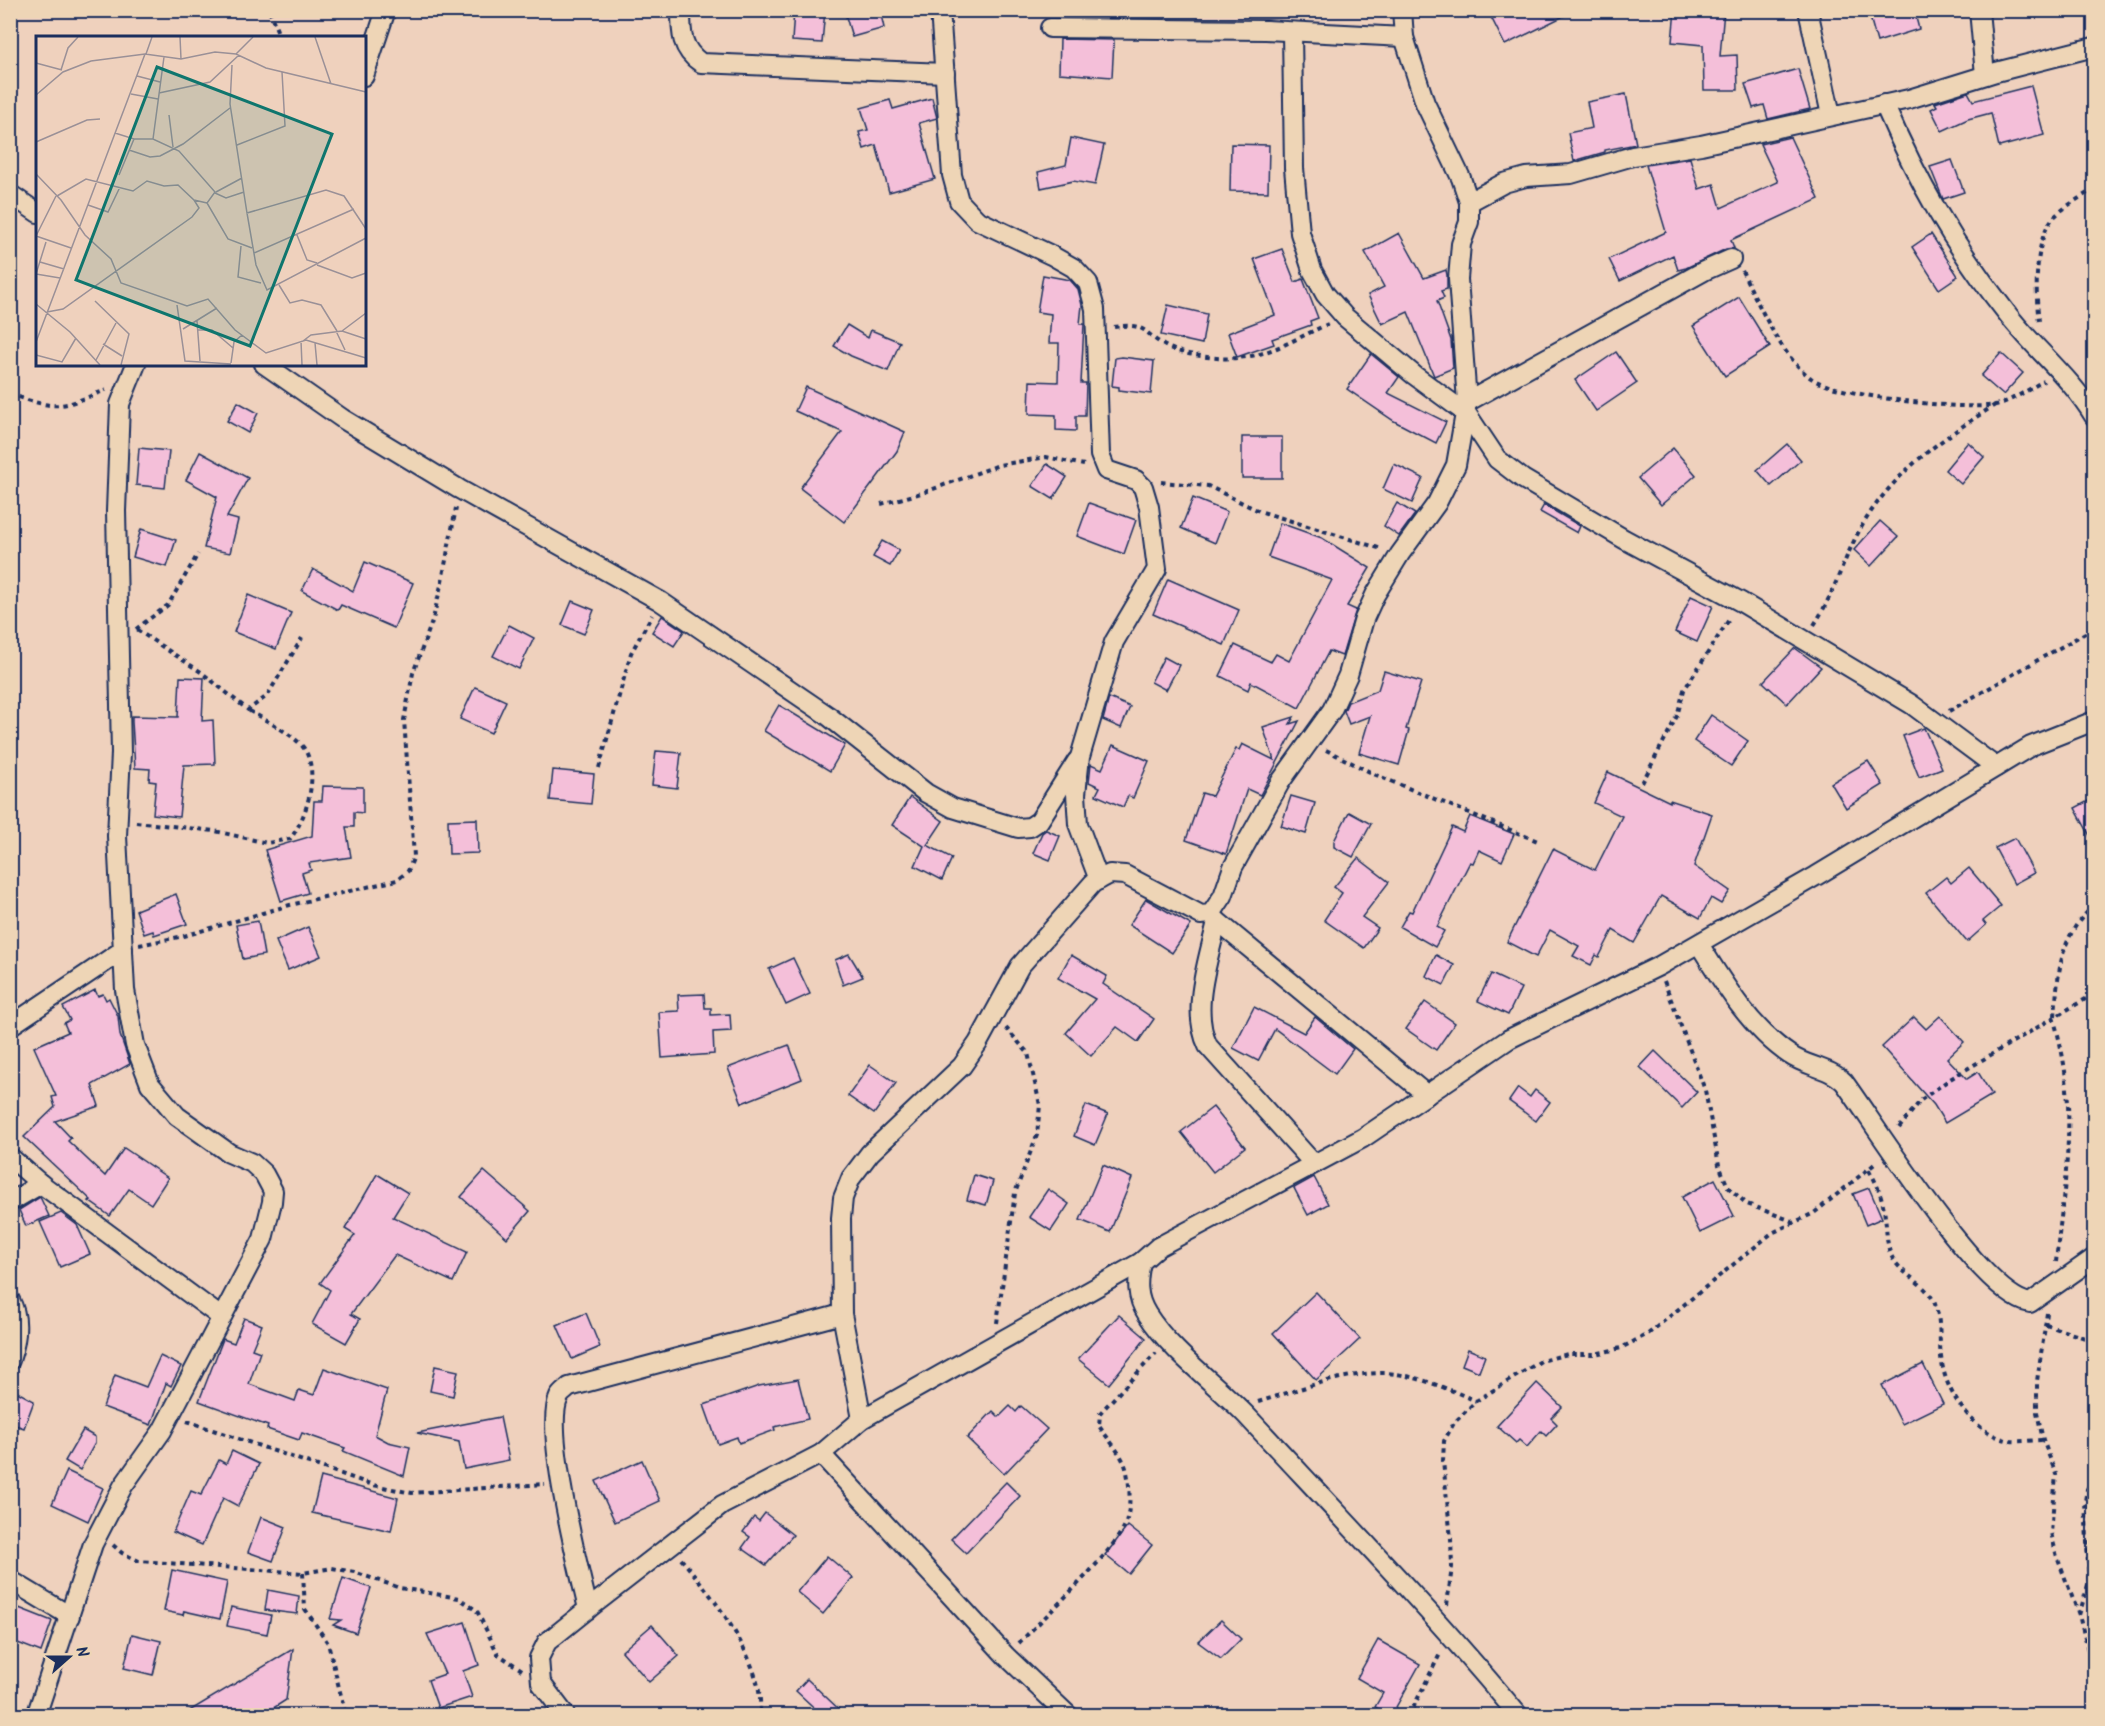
<svg xmlns="http://www.w3.org/2000/svg" width="2105" height="1726" viewBox="0 0 2105 1726" font-family="Kalam,sans-serif">
<style>
.building{fill:#f4bfd9;stroke:#1b2f5e;stroke-width:1.5}
.lines{fill:none;stroke-linecap:round;stroke-linejoin:round}
.minor-casing{stroke:#1b2f5e;stroke-width:22}
.path{stroke:#1b2f5e;stroke-width:4;stroke-dasharray:4.5 4.5;stroke-linecap:butt}
.minor{stroke:#eed5b6;stroke-width:18}
.inset-road{fill:none;stroke:#9a9097;stroke-width:1.5}
.view{fill:#0f766e;fill-opacity:0.15;stroke:#0f766e;stroke-width:3}
.inset-edge{fill:none;stroke:#1b2f5e;stroke-width:3}
</style>
<rect width="100%" height="100%" fill="#efd1bd"/>
<filter id="ink" filterUnits="userSpaceOnUse"><feTurbulence type="fractalNoise" baseFrequency=".0167" numOctaves="2"/><feDisplacementMap in="SourceGraphic" scale="12" xChannelSelector="R" yChannelSelector="G"/><feConvolveMatrix kernelMatrix="1 2 1 2 8 2 1 2 1" color-interpolation-filters="sRGB"/></filter>
<g filter="url(#ink)">
<g class="building">
<polygon points="794,10 825,10 822,43 792,41"/>
<polygon points="844,10 880,10 884,28 852,37"/>
<polygon points="1500,10 1576,10 1505,45 1490,15"/>
<polygon points="1675,10 1724,10 1720,56 1737,55 1738,90 1704,90 1703,45 1672,42"/>
<polygon points="1868,10 1914,10 1919,29 1877,42"/>
<polygon points="1060,39 1114,40 1112,77 1059,73"/>
<polygon points="1798,69 1810,109 1768,119 1764,105 1753,108 1745,84"/>
<polygon points="2031,86 2044,135 1999,147 1991,113 1968,119 1942,131 1931,109 1937,106 1935,103 1968,92 1973,101"/>
<polygon points="1626,94 1636,144 1605,150 1605,152 1574,161 1568,133 1592,128 1587,102"/>
<polygon points="932,98 937,118 919,123 935,179 889,192 876,145 864,149 859,132 868,130 861,108 890,100 893,109"/>
<polygon points="1790,137 1819,199 1731,240 1734,248 1726,249 1686,268 1678,270 1673,255 1620,281 1609,259 1666,232 1646,165 1690,158 1699,189 1714,184 1721,208 1778,182 1760,144"/>
<polygon points="1071,138 1104,145 1095,185 1073,181 1041,188 1038,172 1066,165"/>
<polygon points="1231,144 1269,145 1268,192 1230,191"/>
<polygon points="1952,160 1964,192 1943,199 1930,167"/>
<polygon points="1399,233 1424,278 1446,270 1447,275 1447,289 1441,291 1444,298 1437,301 1451,340 1453,368 1434,376 1408,312 1382,324 1368,295 1384,287 1365,252"/>
<polygon points="1931,234 1958,276 1939,289 1912,247"/>
<polygon points="1282,249 1295,282 1303,279 1318,318 1310,321 1311,325 1272,339 1274,344 1237,357 1228,333 1275,315 1254,259"/>
<polygon points="1043,275 1070,280 1078,289 1082,305 1080,324 1084,324 1081,383 1086,383 1085,416 1076,416 1076,431 1056,430 1056,415 1029,414 1030,381 1058,382 1059,343 1049,343 1051,314 1037,312"/>
<polygon points="1739,297 1770,347 1725,376 1693,326"/>
<polygon points="1168,305 1207,314 1202,344 1161,335"/>
<polygon points="847,325 868,338 871,330 900,342 888,371 851,356 834,346"/>
<polygon points="1616,352 1637,383 1596,411 1575,380"/>
<polygon points="2001,353 2023,373 2003,395 1981,376"/>
<polygon points="1371,354 1399,377 1388,393 1446,422 1436,443 1394,421 1347,389"/>
<polygon points="1122,357 1154,361 1151,394 1119,390 1119,387 1112,386 1115,358"/>
<polygon points="806,387 905,432 897,451 844,522 800,488 842,432 795,411"/>
<polygon points="238,402 258,413 248,433 227,421"/>
<rect x="1242" y="437" width="40" height="41"/>
<polygon points="1968,442 1984,457 1961,484 1945,470"/>
<polygon points="1787,444 1801,460 1771,486 1757,470"/>
<polygon points="139,448 169,451 165,488 136,485"/>
<polygon points="1673,448 1696,475 1661,505 1638,478"/>
<polygon points="200,452 248,478 227,517 238,520 230,553 204,548 217,497 186,480"/>
<polygon points="1047,464 1067,477 1053,499 1032,486"/>
<polygon points="1394,464 1423,478 1412,503 1383,489"/>
<polygon points="1193,498 1227,512 1215,543 1181,528"/>
<polygon points="1089,503 1136,520 1124,554 1077,536"/>
<polygon points="1397,503 1415,514 1399,536 1384,526"/>
<polygon points="1544,505 1580,526 1577,533 1540,512"/>
<polygon points="1880,521 1898,537 1871,566 1854,550"/>
<polygon points="1280,523 1322,538 1370,568 1347,606 1356,610 1342,656 1329,651 1299,708 1251,682 1248,690 1220,676 1235,645 1271,662 1276,654 1289,661 1332,580 1268,557"/>
<polygon points="141,529 176,540 167,567 133,557"/>
<polygon points="882,541 899,550 890,566 873,557"/>
<polygon points="365,562 413,583 394,628 341,605 338,610 302,591 313,569 353,591"/>
<polygon points="1168,579 1239,610 1224,645 1153,614"/>
<polygon points="248,595 291,613 276,649 234,632"/>
<polygon points="1691,596 1713,606 1697,642 1675,632"/>
<polygon points="572,601 594,610 584,634 562,625"/>
<polygon points="662,616 684,631 674,646 652,632"/>
<polygon points="509,625 534,638 519,669 493,656"/>
<polygon points="1795,648 1821,667 1787,704 1763,682"/>
<polygon points="1164,657 1179,665 1166,690 1151,682"/>
<polygon points="1384,671 1421,682 1406,729 1409,730 1399,765 1359,753 1370,716 1349,724 1344,711 1348,702 1378,690"/>
<polygon points="180,677 204,678 202,721 213,720 215,764 184,765 179,817 153,814 156,782 149,781 150,769 135,768 132,722 132,716 178,717"/>
<polygon points="475,687 506,701 491,733 460,719"/>
<polygon points="1109,698 1130,707 1121,728 1103,720"/>
<polygon points="779,705 845,745 830,771 764,731"/>
<polygon points="1711,715 1748,741 1731,766 1694,741"/>
<polygon points="1294,717 1290,724 1299,721 1260,795 1247,789 1226,854 1186,840 1202,793 1212,796 1236,749 1239,750 1242,744 1274,760 1263,727"/>
<polygon points="1924,728 1942,768 1919,777 1903,736"/>
<polygon points="1113,745 1149,761 1133,798 1128,796 1123,807 1096,795 1100,787 1089,782 1091,764 1102,769"/>
<polygon points="656,751 681,753 677,788 652,785"/>
<polygon points="1868,761 1883,785 1846,808 1831,783"/>
<polygon points="553,770 594,774 591,804 550,800"/>
<polygon points="1608,772 1670,802 1670,800 1712,814 1694,866 1730,891 1721,904 1711,898 1700,918 1661,896 1634,943 1613,930 1599,957 1596,955 1591,965 1573,956 1579,946 1550,930 1536,957 1507,942 1553,849 1595,870 1622,816 1594,803"/>
<polygon points="323,786 363,787 363,813 354,812 354,827 346,827 351,857 309,863 311,870 302,873 308,893 281,901 265,850 312,836 314,801 322,801"/>
<polygon points="1291,796 1315,803 1306,834 1281,826"/>
<polygon points="910,797 943,821 927,845 952,858 942,880 915,866 924,846 892,825"/>
<polygon points="2094,798 2094,843 2075,808"/>
<polygon points="1349,812 1371,824 1353,857 1334,847 1334,841"/>
<polygon points="1470,816 1514,834 1502,861 1479,850 1473,863 1470,862 1437,927 1444,931 1435,947 1400,927 1409,911 1412,912 1452,827 1463,832"/>
<polygon points="477,819 478,853 449,854 448,820"/>
<polygon points="1046,830 1060,836 1050,860 1033,853 1042,833"/>
<polygon points="2015,838 2034,873 2014,884 1995,848"/>
<polygon points="1358,858 1389,882 1362,917 1378,928 1364,948 1324,920 1342,893 1334,887"/>
<polygon points="1969,868 2001,906 1983,921 1986,925 1967,942 1926,893 1946,877 1951,883"/>
<polygon points="176,894 187,924 154,935 153,931 144,934 136,910"/>
<polygon points="1146,899 1191,925 1172,953 1129,925"/>
<polygon points="258,921 264,955 243,959 236,925"/>
<polygon points="308,927 321,956 288,970 276,941"/>
<polygon points="849,954 863,977 843,985 835,960"/>
<polygon points="1071,955 1107,976 1103,984 1154,1019 1138,1042 1117,1027 1091,1056 1066,1033 1095,999 1058,978"/>
<polygon points="1436,955 1454,965 1444,985 1426,976"/>
<polygon points="793,958 810,994 786,1005 769,969"/>
<polygon points="1491,974 1521,988 1508,1015 1478,1001"/>
<polygon points="95,990 98,996 103,994 106,1000 109,998 118,1016 120,1035 130,1064 92,1085 99,1106 55,1121 71,1138 68,1141 105,1176 124,1148 168,1178 151,1204 129,1189 110,1216 89,1201 91,1200 24,1137 55,1107 52,1097 56,1096 34,1047 68,1032 64,1023 70,1020 63,1007"/>
<polygon points="704,994 705,1008 711,1008 711,1015 730,1014 731,1031 713,1032 714,1054 662,1058 659,1012 679,1011 678,995"/>
<polygon points="1425,1002 1455,1023 1436,1050 1406,1029"/>
<polygon points="1254,1007 1304,1033 1315,1017 1353,1049 1335,1074 1275,1029 1258,1061 1233,1048"/>
<polygon points="1940,1016 1964,1042 1947,1058 1967,1079 1978,1072 1992,1095 1945,1123 1934,1105 1882,1047 1914,1017 1926,1029"/>
<polygon points="789,1045 802,1079 742,1103 728,1068"/>
<polygon points="1655,1051 1697,1092 1682,1108 1640,1067"/>
<polygon points="870,1065 896,1083 874,1114 848,1096"/>
<polygon points="1518,1088 1530,1097 1535,1090 1550,1102 1536,1121 1509,1101"/>
<polygon points="1086,1105 1108,1114 1095,1145 1074,1136"/>
<polygon points="1213,1107 1245,1147 1213,1172 1181,1132"/>
<polygon points="1103,1165 1132,1178 1110,1232 1080,1220"/>
<polygon points="484,1171 530,1211 507,1238 461,1197"/>
<polygon points="377,1174 408,1193 393,1217 467,1252 453,1282 395,1255 351,1314 360,1319 346,1343 312,1324 330,1290 320,1283 355,1235 345,1229"/>
<polygon points="974,1175 993,1181 986,1205 967,1200"/>
<polygon points="1314,1177 1328,1204 1308,1215 1294,1188"/>
<polygon points="1715,1179 1734,1216 1700,1233 1682,1197"/>
<polygon points="1869,1188 1882,1218 1866,1225 1853,1194"/>
<polygon points="1048,1189 1069,1204 1051,1231 1029,1217"/>
<polygon points="40,1197 49,1216 26,1226 19,1210"/>
<polygon points="61,1213 77,1225 90,1254 60,1267 40,1222"/>
<polygon points="1316,1292 1360,1339 1316,1380 1273,1333"/>
<polygon points="586,1313 600,1347 572,1359 557,1325"/>
<polygon points="1119,1315 1146,1338 1109,1384 1078,1359"/>
<polygon points="244,1318 262,1325 252,1349 260,1352 249,1384 295,1401 299,1390 314,1395 324,1368 387,1390 375,1435 388,1442 410,1447 404,1476 343,1451 345,1448 302,1433 299,1440 267,1429 268,1426 199,1401 223,1339 234,1343"/>
<polygon points="1468,1349 1485,1356 1479,1372 1462,1365"/>
<polygon points="160,1356 181,1366 171,1386 166,1383 151,1425 103,1407 115,1375 146,1387"/>
<polygon points="1923,1364 1943,1404 1902,1424 1882,1385"/>
<polygon points="435,1366 458,1371 453,1396 430,1391"/>
<polygon points="798,1379 808,1419 774,1427 775,1430 739,1443 737,1437 718,1444 704,1405 759,1386"/>
<polygon points="1537,1383 1562,1407 1551,1418 1557,1424 1546,1436 1541,1431 1527,1447 1519,1440 1516,1443 1497,1426"/>
<polygon points="10,1388 34,1401 24,1428 10,1423"/>
<polygon points="1010,1406 1016,1412 1021,1406 1047,1429 1004,1474 967,1438 993,1411 999,1417"/>
<polygon points="500,1417 509,1460 464,1469 459,1442 417,1433"/>
<polygon points="83,1430 95,1437 95,1443 80,1470 65,1461"/>
<polygon points="232,1451 259,1464 238,1506 223,1498 202,1545 173,1532 191,1491 201,1495 219,1460 226,1464"/>
<polygon points="642,1460 660,1501 615,1522 596,1481"/>
<polygon points="67,1471 103,1488 88,1521 52,1504"/>
<polygon points="321,1477 398,1498 391,1531 312,1513"/>
<polygon points="1006,1482 1020,1496 966,1553 951,1539"/>
<polygon points="765,1513 793,1535 766,1565 742,1548 750,1537 743,1532 754,1517 759,1521"/>
<polygon points="261,1517 286,1527 273,1561 248,1552"/>
<polygon points="1128,1526 1152,1545 1129,1574 1105,1555"/>
<polygon points="827,1556 853,1578 823,1614 797,1592"/>
<polygon points="172,1570 227,1582 220,1619 184,1611 183,1615 164,1611"/>
<polygon points="343,1578 371,1588 356,1633 333,1625 341,1620 330,1619"/>
<polygon points="268,1590 299,1596 297,1614 265,1610"/>
<polygon points="231,1607 271,1615 267,1634 227,1626"/>
<polygon points="19,1608 52,1621 41,1652 10,1640 10,1632"/>
<polygon points="1221,1620 1241,1639 1221,1659 1198,1642"/>
<polygon points="465,1622 479,1665 463,1671 472,1697 438,1708 428,1680 445,1674 427,1634"/>
<polygon points="652,1625 679,1656 649,1682 622,1651"/>
<polygon points="132,1634 161,1641 153,1675 124,1668"/>
<polygon points="1378,1640 1420,1664 1391,1716 1375,1707 1383,1693 1357,1678"/>
<polygon points="293,1649 286,1700 261,1716 181,1716"/>
<polygon points="807,1679 846,1716 823,1716 796,1691"/>
</g>
<g class="lines">
<g class="minor-casing">
<g id="minor">
<path d="M681,10c0,23 0,39 20,53l244,10"/>
<polyline points="940,10 952,175 959,201 977,220 1051,255 1074,268 1088,283 1095,309 1100,455 1106,470 1136,480 1143,487 1149,507 1157,569 1114,642 1080,757 1076,794 1078,824 1099,880"/>
<polyline points="1808,10 1831,115"/>
<polyline points="1979,10 1985,75"/>
<polyline points="1050,28 1266,30 1404,37"/>
<polyline points="1292,32 1294,168 1300,233 1312,270 1325,294 1345,317 1414,375 1467,414 1497,459 1523,479 1624,539 1741,602 1911,704 1996,767"/>
<polyline points="364,76 386,10"/>
<path d="M1884,104c34,78 69,141 122,208 28,37 63,63 88,104"/>
<polyline points="10,194 38,213"/>
<polyline points="1469,202 1504,183 1526,177 1571,174 1633,156 1701,145 1909,99 1996,72 2094,47"/>
<polyline points="264,364 343,419 459,489 660,601 827,715 926,793 953,808 1018,828 1030,827 1039,821 1077,761"/>
<polyline points="1467,402 1704,271 1731,259"/>
<path d="M1211,914l6,7c-8,38 -27,88 -9,125l106,118"/>
<polyline points="1217,921 1427,1095"/>
<path d="M1699,944c24,39 52,85 91,111 17,12 39,12 54,27 33,45 137,213 186,221l64,-45"/>
<polyline points="10,1026 123,950"/>
<polyline points="10,1157 41,1184 221,1317"/>
<polyline points="10,1202 41,1184"/>
<path d="M10,1300c10,19 7,40 0,60"/>
<polyline points="862,1419 842,1314 841,1218 843,1198 851,1178 870,1153 962,1066 978,1043 1020,966 1093,883 1110,874 1125,875 1201,915 1211,914 1223,896 1233,867 1281,781 1332,710 1348,675 1364,619 1375,595 1400,554 1437,503 1456,465 1467,402 1458,279 1461,244 1469,222 1469,202 1461,178 1425,103 1404,37 1402,10"/>
<polyline points="821,1454 1006,1656 1069,1716"/>
<polyline points="10,1580 70,1616"/>
<path d="M588,1609c-9,-40 -45,-180 -29,-212 2,-4 7,-7 10,-10l273,-73"/>
<polyline points="36,1716 93,1544 123,1486 162,1431 263,1239 272,1202 273,1191 264,1174 252,1163 229,1153 177,1116 150,1084 135,1045 125,990 117,836 121,753 116,511 120,404 136,364"/>
<polyline points="566,1716 541,1683 539,1658 547,1642 588,1609 722,1505 821,1454 862,1419 1141,1262"/>
<path d="M1519,1716c-87,-105 -181,-202 -273,-301 -31,-32 -75,-63 -99,-101 -11,-17 -10,-33 -6,-52l17,-15 205,-109 146,-99 150,-73 157,-90 215,-130 63,-25"/>
</g>
</g>
<g class="path">
<polyline points="269,10 280,38"/>
<path d="M1742,271c18,35 38,84 69,107 24,18 154,33 184,27 16,-3 35,-17 49,-24"/>
<path d="M2039,321c-4,-27 -5,-85 16,-105 12,-11 26,-19 39,-27"/>
<path d="M1114,327c34,-5 29,7 53,20 13,6 26,8 40,10 50,7 77,-13 121,-33"/>
<path d="M10,394c48,17 50,14 96,-4"/>
<polyline points="1161,482 1208,486 1259,511 1382,549"/>
<polyline points="881,504 925,492 999,465 1046,457 1084,465"/>
<path d="M1814,625c17,-26 26,-55 39,-82 31,-65 84,-101 142,-138"/>
<polyline points="136,629 168,605 198,554"/>
<polyline points="137,630 201,672 248,710 267,696 302,638"/>
<polyline points="1949,711 2094,628"/>
<polyline points="1326,750 1376,775 1540,842"/>
<polyline points="599,768 631,653 652,615"/>
<polyline points="1642,783 1677,716 1684,690 1730,618"/>
<path d="M136,822l79,9 52,12 23,-4c17,-21 31,-68 13,-92 -10,-13 -40,-28 -55,-37"/>
<polyline points="139,945 184,936 290,905 397,880 408,871 414,856 404,720 413,673 433,619 442,581 456,508"/>
<polyline points="1664,981 1705,1090 1719,1165 1728,1187 1747,1204 1792,1221"/>
<path d="M2055,1016c3,-42 4,-81 39,-110"/>
<path d="M2053,1017c27,88 12,157 3,245"/>
<polyline points="1899,1128 1921,1100 1950,1079 2094,994"/>
<path d="M1869,1170c9,15 14,29 16,47 2,12 1,29 7,40 10,19 35,26 43,47 7,19 3,40 7,59 5,33 34,72 69,78 10,1 22,-1 32,-1"/>
<polyline points="2047,1313 2037,1381 2037,1412 2043,1440 2056,1474 2051,1533 2057,1557 2079,1615 2094,1674"/>
<polyline points="997,1323 1015,1193 1037,1135 1040,1105 1028,1053 1006,1028"/>
<polyline points="2046,1325 2094,1341"/>
<path d="M1258,1402c40,-12 83,-29 126,-29 26,0 68,17 92,28"/>
<polyline points="187,1421 373,1485 412,1493 545,1484"/>
<polyline points="113,1545 122,1553 139,1561 303,1573 332,1568 354,1572 400,1588 459,1598 477,1611 498,1654 522,1670"/>
<path d="M681,1559c30,34 88,109 78,157"/>
<polyline points="303,1573 305,1609 328,1643 346,1716"/>
<polyline points="1447,1605 1452,1567 1451,1539 1443,1461 1444,1441 1454,1423 1476,1401 1541,1361 1568,1354 1595,1354 1621,1348 1648,1334 1772,1233 1814,1213 1877,1162"/>
<polyline points="2079,1615 2089,1582 2085,1501 2087,1489 2094,1478"/>
<path d="M1019,1643c23,-24 102,-96 108,-124 4,-16 3,-35 -1,-51 -4,-14 -19,-30 -27,-42l1,-13 56,-60"/>
<polyline points="1409,1716 1441,1652"/>
</g>
<use href="#minor" class="minor"/>
</g>
</g>
<g transform="translate(36 36)">
<rect width="330" height="330" fill="#efd1bd"/>
<path class="inset-road" d="M144,1l1,22M279,1l16,47M110,18l6,-17M200,18l17,-17M0,27l26,7M196,29l-2,39 17,109 79,-23 18,6 22,33M25,34l7,-22 10,-11M101,40l23,6M123,57l51,-11 29,-27M95,58l27,5M0,59l27,-23 28,-11 54,-7 36,5 34,-7 21,2 30,14 100,24M133,79l4,32M79,97l19,6h19l26,12 36,41 -8,11 21,36 24,9M117,103l11,-82M0,106l51,-22 13,-1M201,109l48,-19 -3,-54M93,114l21,7 10,-1 23,-12 47,-36M0,138l25,26 24,35 26,24 10,24 66,23 21,-7 27,31 31,23 40,-13 60,18M83,139l15,-36M180,156l26,-14M179,157l11,5 18,-6M21,160l29,-17 47,12 14,-10 17,5 14,-1 16,15 13,3M52,169l20,7 12,-25M211,177l9,52 11,25 99,-52M261,199l10,25 10,3M0,200l20,-40M0,200l35,12M205,210l-3,31 23,6M218,217l100,-44M4,226l24,7M281,229l35,13 14,-5M0,238l10,-32M0,238l24,4M243,249l11,18 12,-3 19,5 16,26M59,265l34,33 -8,31M0,268l34,28 30,33M141,269l8,56 46,3M11,276l16,-3 129,-92 7,-9 -5,-8M161,285l3,40M147,293l34,-21M162,294h14l21,18M300,295l9,19M306,295l24,-18M265,305l1,24M267,305l8,-6 31,-4 24,8M0,306l109,-288M279,307l2,22M67,308l19,12M0,319l26,7 14,-24M60,324l20,-37M195,327l3,-21 8,-7"/>
<path class="view" d="M121,31l175,67 -82,212 -174,-66z"/>
<rect width="330" height="330" class="inset-edge"/>
</g>
<rect width="2105" height="1726" fill="none" stroke="#eed5b6" stroke-width="36"/>
<rect x="18" y="18" width="2069" height="1690" fill="none" stroke="#1b2f5e" stroke-width="2" filter="url(#ink)"/>
<g transform="translate(69 1657) rotate(69)" stroke="#eed5b6" stroke-width="4.5" paint-order="stroke">
<path d="M0-4.5L10 22L0 15L-10 22Z" fill="#1b2f5e"/>
<text y="-9" font-size="16" font-weight="bold" text-anchor="middle" fill="#1b2f5e">N</text>
</g>
</svg>
